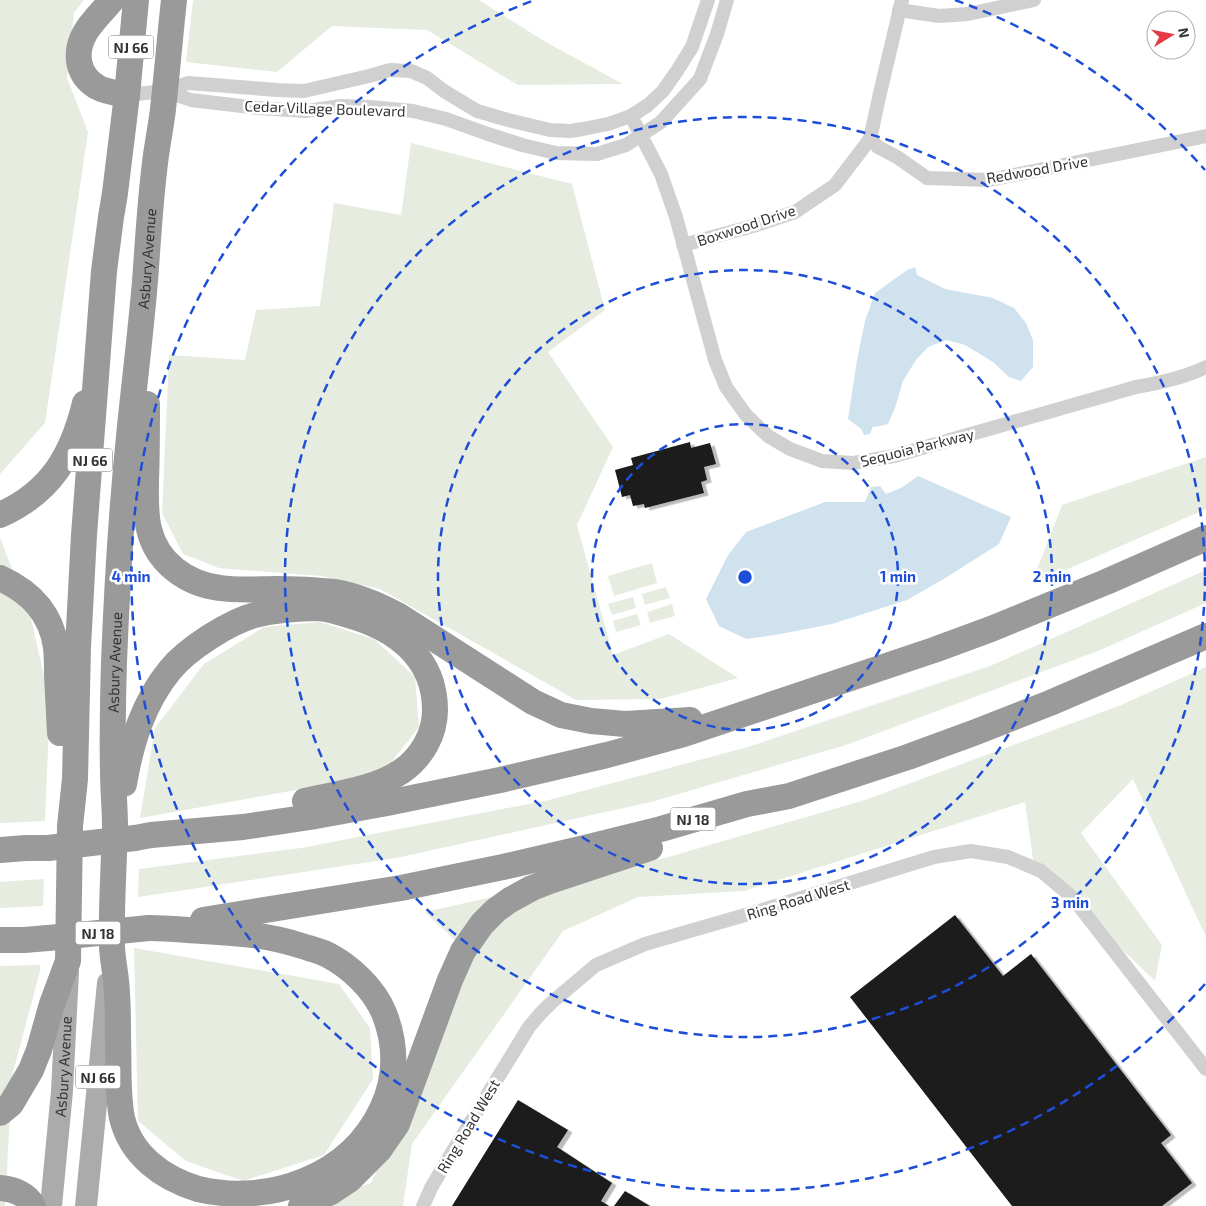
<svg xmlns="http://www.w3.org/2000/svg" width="1206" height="1206" viewBox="0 0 1206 1206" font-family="'Exo 2',sans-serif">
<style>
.green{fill:#e6ecdf}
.water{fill:#cfe2ee}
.building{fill:#1a1a1a;filter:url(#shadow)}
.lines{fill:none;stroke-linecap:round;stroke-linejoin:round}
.street{stroke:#d0d0d0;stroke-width:14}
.primary{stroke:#ababab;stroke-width:22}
.highway{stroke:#9a9a9a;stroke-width:26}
.highway-bridge{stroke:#9a9a9a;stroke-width:26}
.ring{fill:none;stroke:#1d4ed8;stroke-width:2.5;stroke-dasharray:9 6}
.labels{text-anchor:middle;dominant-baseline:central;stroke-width:5;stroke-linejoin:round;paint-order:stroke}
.shield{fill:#fff;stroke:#707070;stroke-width:1}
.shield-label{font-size:14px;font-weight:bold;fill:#333}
.street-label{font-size:15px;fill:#333;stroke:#fff}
.centre{fill:#1d4ed8;stroke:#fff;stroke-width:2.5}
.ring-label{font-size:15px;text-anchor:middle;font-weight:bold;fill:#1d4ed8;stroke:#fff;stroke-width:5;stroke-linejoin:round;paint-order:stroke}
</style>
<defs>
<filter id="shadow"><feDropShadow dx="4.5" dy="2.5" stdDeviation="0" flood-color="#0004"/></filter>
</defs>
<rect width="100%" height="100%" fill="#fff"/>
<g class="green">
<polygon points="0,0 84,0 74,13 67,78 88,132 45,423 0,474"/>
<polygon points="193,0 479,0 544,41 623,84 518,85 427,30 332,26 277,72 186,62"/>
<polygon points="411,143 572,184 605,310 548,352 613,447 577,525 613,655 669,634 738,678 660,699 576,700 380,589 321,576 219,568 183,554 162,513 169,355 245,360 256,310 320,306 334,203 401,215"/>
<polygon points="1206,457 1206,509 1031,585 1062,505"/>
<polygon points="0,538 30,614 50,703 45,821 0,823"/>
<polygon points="652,563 657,583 614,596 608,576"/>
<polygon points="1206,570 1206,603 1098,651 846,745 651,802 396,858 138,897 139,869 301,848 549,800 748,747 990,666"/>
<polygon points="666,587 670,598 645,605 642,594"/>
<polygon points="633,597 636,608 612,615 608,604"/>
<polygon points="672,604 675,616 650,623 647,612"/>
<polygon points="637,614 641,625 616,632 613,621"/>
<polygon points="320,622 374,639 415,677 419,727 390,764 346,781 140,818 155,728 204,664 264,627"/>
<polygon points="1206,667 1206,937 1133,779 1081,833 1162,945 1155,981 1041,871 1033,859 1025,802 744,891 638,897 563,931 412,1144 403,1206 303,1206 371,1183 474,958 425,912 665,858 865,800 1121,705"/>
<polygon points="44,879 43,906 0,908 0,882"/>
<polygon points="134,948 339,984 370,1028 373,1079 324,1155 243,1181 186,1161 138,1121"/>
<polygon points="40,965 40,971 12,1076 5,1206 0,1206 0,966"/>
</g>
<g class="water">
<polygon points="915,267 917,275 945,289 993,298 1014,308 1026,323 1033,340 1033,367 1021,381 1009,377 993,362 965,345 946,340 928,347 916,360 903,381 895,408 888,424 875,427 873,426 870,434 864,435 861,429 848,419 857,360 865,321 875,293 907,270"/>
<polygon points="918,476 1011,517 999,544 942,580 907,600 832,624 775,635 746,639 719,626 706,599 728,555 746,532 825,502 865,502 871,487 880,486 886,494 901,488"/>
</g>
<g class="building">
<polygon points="690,442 691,448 710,443 716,464 704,467 707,480 701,482 704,493 645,508 644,504 633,506 630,495 622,497 615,470 633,465 631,458"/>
<polygon points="955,915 1003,976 1031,954 1171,1135 1161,1143 1192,1183 1162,1206 1012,1206 850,997"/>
<polygon points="518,1100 568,1130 557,1147 612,1183 601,1201 609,1206 452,1206"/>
<polygon points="625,1191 650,1206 614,1206"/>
</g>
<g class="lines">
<g class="street">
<polyline points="902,0 880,93 870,139 878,147 897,157 927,178 989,180 1206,136"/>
<polyline points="899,10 939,16 968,14 1034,0"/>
<polyline points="165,91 191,100 258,108 306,111 341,106 370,107 413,111 446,119 488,134 522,145 556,153 597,154 626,145 661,122 700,79 717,34 727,0"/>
<polyline points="127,95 165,91 188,83 277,90 304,91 369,76 390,70 411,71 427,78 444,91 477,111 508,120 550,130 570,131 583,129 608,124 631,116 648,105 663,91 677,71 692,47 708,0"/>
<path d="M631,116l30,58 15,43 39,143 11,27 20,28 22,21 22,13 32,12 31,2 41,-7 242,-69c24,-4 48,-9 70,-20"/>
<polyline points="683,245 753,226 795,212 835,185 870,139"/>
<polyline points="423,1206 431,1188 448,1159 529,1027 540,1014 551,1003 596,965 645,944 759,911 934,857 971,851 1008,857 1041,871 1072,897 1206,1069"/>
</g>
<g class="primary">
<path id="s1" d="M51,1206l11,-115 6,-119"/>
<polyline points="86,1206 108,983"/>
</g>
<g class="highway">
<path d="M112,0c-9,11 -20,21 -27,33 -11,20 -8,42 12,54 9,5 20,6 30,8"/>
<path d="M147,404c0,25 0,50 -1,76 0,16 -1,34 3,49 8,34 38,55 71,59 19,3 39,1 58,1 19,0 38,1 57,3 23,4 44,13 64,24l134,86 28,13 30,6 34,3 65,-4"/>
<path d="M0,515c51,-23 72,-59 85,-112"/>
<path d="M0,578c31,14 51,35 56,69 1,9 1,19 1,28 1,19 2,39 3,58"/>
<path d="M124,784c7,-41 19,-81 46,-114 17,-21 59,-48 85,-55 20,-5 42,-7 64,-7 10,1 20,4 29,7 47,13 87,42 87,95 0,24 -13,47 -33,61 -26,18 -67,23 -97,30"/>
<polyline points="135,838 151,835 243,827 310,817 387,803 500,780 607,755 684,734 934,650 991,629 1106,582 1206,538"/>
<polyline points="0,850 26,848 48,848"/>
<polyline points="203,920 401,888 503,867 585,848 661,829 747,804 789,796 908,757 976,732 1050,703 1206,636"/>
<path id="s2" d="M149,928c18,0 36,2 54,3 36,2 65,4 99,15 9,3 18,5 26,9 23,12 46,34 56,58 13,33 13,64 -2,96 -32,68 -113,97 -184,80 -36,-11 -67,-34 -76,-71 -5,-24 -3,-57 -4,-82 0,-18 0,-37 -2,-55 -1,-12 -4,-24 -4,-36 -1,-39 2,-79 3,-119 0,-18 -2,-36 -2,-54 -1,-37 0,-73 1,-110 3,-78 8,-158 16,-236 5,-48 11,-97 15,-145 3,-39 5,-79 10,-118 2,-18 6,-36 8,-54 4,-36 7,-73 11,-109"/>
<polyline points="0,940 24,940 48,938"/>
<polyline points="0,1113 11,1104 31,1070 39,1050 52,1004 68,961 70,826 75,779 78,647 84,535 104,271 111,217 115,193 127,95 136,0"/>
<path d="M0,1188c13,1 27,6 33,18"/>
<polyline points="301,1206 331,1192 349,1180 379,1150 397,1124 450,980 463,951 482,924 496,910 510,900 532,888 550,881 650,848"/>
</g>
<g class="highway-bridge">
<polyline points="48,848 135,838"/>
<polyline points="48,938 149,928"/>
</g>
</g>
<g class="ring">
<circle cx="745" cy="577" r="153"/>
<circle cx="745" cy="577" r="307"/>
<circle cx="745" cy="577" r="460"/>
<path d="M1205 984A614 614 0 1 1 535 0M955 0A614 614 0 0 1 1205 170"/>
</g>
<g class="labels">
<g class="shield">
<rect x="108.5" y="35.5" width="45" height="23" rx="4"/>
<rect x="67.5" y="448.5" width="45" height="23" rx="4"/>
<rect x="670.5" y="807.5" width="45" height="23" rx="4"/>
<rect x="75.5" y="921.5" width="45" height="23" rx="4"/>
<rect x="75.5" y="1065.5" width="45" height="23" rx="4"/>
</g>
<g class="shield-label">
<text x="131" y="47">NJ 66</text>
<text x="90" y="460">NJ 66</text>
<text x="693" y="819">NJ 18</text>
<text x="98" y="933">NJ 18</text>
<text x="98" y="1077">NJ 66</text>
</g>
<g class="street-label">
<text transform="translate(325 108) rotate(2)">Cedar Village Boulevard</text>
<text transform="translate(1037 169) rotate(-10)">Redwood Drive</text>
<text transform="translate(746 225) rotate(-18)">Boxwood Drive</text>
<text stroke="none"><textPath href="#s2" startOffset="1550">Asbury Avenue</textPath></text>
<text transform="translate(917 447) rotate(-14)">Sequoia Parkway</text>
<text stroke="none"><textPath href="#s2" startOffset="1145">Asbury Avenue</textPath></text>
<text transform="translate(798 899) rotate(-17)">Ring Road West</text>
<text stroke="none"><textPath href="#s1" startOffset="140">Asbury Avenue</textPath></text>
<text transform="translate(468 1126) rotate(-59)">Ring Road West</text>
</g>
</g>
<circle cx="745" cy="577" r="8" class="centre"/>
<g class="ring-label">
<text x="898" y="582">1 min</text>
<text x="1052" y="582">2 min</text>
<text x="131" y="582">4 min</text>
<text x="1070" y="908">3 min</text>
</g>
<g transform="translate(1171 35) rotate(80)"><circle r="24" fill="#ffffff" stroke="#adadad"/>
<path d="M0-4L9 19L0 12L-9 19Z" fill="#e63946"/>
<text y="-8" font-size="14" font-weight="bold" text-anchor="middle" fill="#333333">N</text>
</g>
</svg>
